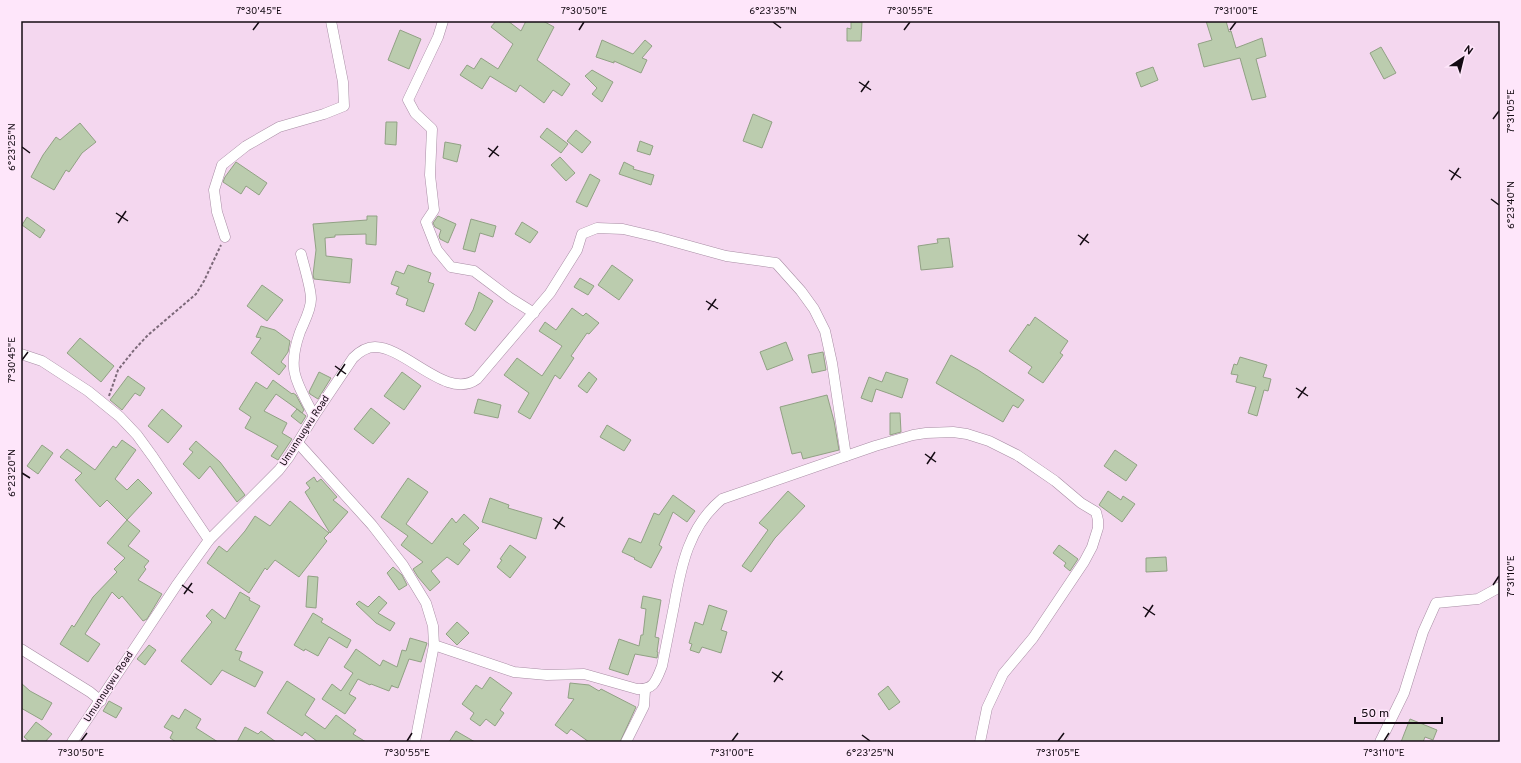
<svg xmlns="http://www.w3.org/2000/svg" width="1521" height="763" viewBox="0 0 1521 763" font-family="Overpass,sans-serif">
<style>
.building{fill:#bbccae;stroke:#91a184}
.lines{fill:none;stroke-linecap:round;stroke-linejoin:round}
.minor-casing{stroke:#a88da4;stroke-width:11}
.path{stroke:#7c6979;stroke-width:2;stroke-dasharray:3 2;stroke-linecap:butt}
.minor{stroke:#fff;stroke-width:10}
.ticks{fill:none;stroke:#140b13;stroke-width:1.5}
.labels{text-anchor:middle;dominant-baseline:central;stroke-width:3;stroke-linejoin:round;paint-order:stroke}
.street-label{font-size:10px;fill:#140b13;stroke:#fee6fa}
.neatline{fill:none;stroke:#140b13;stroke-width:1.5}
.ticks-label{font-size:10px;text-anchor:middle;fill:#140b13}
</style>
<rect width="100%" height="100%" fill="#f4d7ef"/>
<g class="building">
<polygon points="496,21 508,21 521,31 526,21 543,21 554,27 537,60 570,84 562,96 553,90 544,103 520,85 516,92 490,76 482,89 460,75 467,65 474,69 481,58 498,69 513,44 491,27"/>
<polygon points="1206,21 1226,21 1229,32 1231,31 1236,48 1262,38 1266,56 1256,59 1266,97 1252,100 1240,58 1204,67 1198,44 1212,40"/>
<polygon points="851,22 862,22 861,41 847,41 847,28 851,29"/>
<polygon points="400,30 421,39 409,69 388,60"/>
<polygon points="602,40 633,54 645,40 652,46 642,58 647,60 641,73 614,61 614,63 596,57"/>
<polygon points="1381,47 1396,73 1384,79 1370,53"/>
<polygon points="1153,67 1158,80 1141,87 1136,73"/>
<polygon points="592,70 613,82 602,102 592,94 597,88 585,76"/>
<polygon points="753,114 772,122 762,148 743,141"/>
<polygon points="386,122 397,122 396,145 385,144"/>
<polygon points="80,123 96,142 82,153 69,172 66,170 54,190 31,177 43,155 56,137 60,140"/>
<polygon points="547,128 568,144 561,153 540,137"/>
<polygon points="576,130 591,142 582,153 567,141"/>
<polygon points="640,141 653,146 650,155 637,151"/>
<polygon points="445,142 461,145 457,162 443,158"/>
<polygon points="560,157 575,173 566,181 551,165"/>
<polygon points="236,162 267,183 259,195 246,186 241,194 223,182 225,177"/>
<polygon points="624,162 634,167 633,169 654,175 651,185 619,174"/>
<polygon points="590,174 600,180 587,207 576,202"/>
<polygon points="367,216 377,216 376,245 366,244 366,234 335,235 335,237 325,238 326,256 352,259 350,283 314,279 313,275 316,250 313,224 367,220"/>
<polygon points="438,216 456,224 448,243 440,239 439,236 441,230 435,227 433,223"/>
<polygon points="27,217 45,230 40,238 22,225"/>
<polygon points="471,219 496,226 493,237 480,233 475,252 463,249"/>
<polygon points="522,222 538,232 530,243 515,234"/>
<polygon points="949,238 953,267 921,270 918,246 938,243 937,239"/>
<polygon points="408,265 431,273 428,282 434,284 424,312 406,305 408,299 396,294 399,287 391,284 396,271 404,274"/>
<polygon points="612,265 633,280 619,300 598,285"/>
<polygon points="580,278 594,286 588,295 574,287"/>
<polygon points="262,285 283,300 267,321 247,306"/>
<polygon points="479,292 493,301 475,331 465,324 473,310"/>
<polygon points="572,308 583,316 586,313 599,323 589,334 587,333 571,356 574,358 560,379 555,375 530,419 518,412 529,393 504,375 517,358 542,376 562,346 539,331 545,322 556,330"/>
<polygon points="1035,317 1068,341 1060,353 1063,355 1043,383 1028,373 1032,367 1009,351 1028,324 1029,326"/>
<polygon points="261,326 275,330 290,341 288,352 281,362 286,366 279,375 251,353 261,338 256,337"/>
<polygon points="80,338 114,366 101,382 67,353"/>
<polygon points="786,342 793,360 767,370 760,352"/>
<polygon points="823,352 826,370 812,373 808,355"/>
<polygon points="951,355 978,370 1024,400 1018,408 1013,405 1003,422 936,383"/>
<polygon points="1240,357 1267,365 1263,377 1271,379 1268,391 1264,390 1257,416 1248,413 1256,387 1236,382 1238,375 1231,374 1234,364 1237,365"/>
<polygon points="319,372 331,378 318,399 310,394 309,392"/>
<polygon points="402,372 421,386 404,410 384,396"/>
<polygon points="589,372 597,379 587,393 578,386"/>
<polygon points="886,372 908,379 902,398 876,389 872,402 861,398 869,377 882,382"/>
<polygon points="128,376 145,388 140,396 135,393 122,410 110,400"/>
<polygon points="273,380 292,394 293,393 296,395 304,410 302,413 297,409 306,416 301,424 291,416 297,409 276,394 264,411 287,423 282,433 292,439 278,460 271,456 278,446 245,428 251,417 239,409 256,382 267,389"/>
<polygon points="827,395 834,421 839,450 803,459 801,452 792,454 780,407"/>
<polygon points="478,399 501,405 498,418 474,413"/>
<polygon points="371,408 390,423 373,444 354,429"/>
<polygon points="162,409 182,426 168,443 148,426"/>
<polygon points="890,413 900,413 901,432 890,435"/>
<polygon points="607,425 631,440 624,451 600,437"/>
<polygon points="122,440 136,450 115,479 127,490 138,479 152,493 127,520 107,500 100,507 75,480 82,473 60,457 67,449 95,470 113,446 116,448"/>
<polygon points="196,441 220,462 245,495 237,502 210,466 199,479 183,464 193,452 189,449"/>
<polygon points="42,445 53,453 38,474 27,466"/>
<polygon points="1115,450 1137,465 1126,481 1104,466"/>
<polygon points="314,477 317,482 321,479 337,497 333,500 348,512 330,533 305,492 310,488 306,483"/>
<polygon points="408,478 428,492 406,524 432,544 452,518 456,523 464,514 479,528 463,544 470,550 458,565 447,557 431,571 440,582 430,591 418,577 413,569 423,562 401,545 408,536 381,517"/>
<polygon points="788,491 805,506 775,538 751,572 742,566 768,530 759,523"/>
<polygon points="1108,491 1121,500 1123,496 1135,504 1122,522 1099,505"/>
<polygon points="673,495 695,511 687,522 673,512 659,545 662,547 651,568 634,559 635,558 622,552 629,538 641,543 654,513 659,515"/>
<polygon points="490,498 509,505 508,508 542,518 536,539 482,522"/>
<polygon points="290,501 329,533 324,538 327,541 299,577 275,560 267,570 265,568 249,593 207,563 219,546 227,552 245,531 255,516 270,526"/>
<polygon points="127,520 140,531 128,546 149,561 144,567 146,569 138,580 162,594 147,619 143,621 122,596 119,599 112,592 85,634 100,644 88,662 60,644 72,625 74,627 93,597 117,572 114,569 125,558 107,543"/>
<polygon points="510,545 526,557 510,578 497,567 502,560 500,559"/>
<polygon points="1059,545 1078,559 1070,571 1064,566 1066,563 1053,553"/>
<polygon points="1166,557 1167,571 1146,572 1146,558"/>
<polygon points="393,567 402,575 407,585 399,590 387,573"/>
<polygon points="308,576 318,577 316,608 306,607"/>
<polygon points="240,592 250,598 249,600 260,606 235,650 242,652 239,660 263,672 255,687 222,670 211,685 181,661 212,622 206,616 212,609 225,619"/>
<polygon points="379,596 387,603 378,613 395,623 390,631 376,623 356,604 359,601 368,607"/>
<polygon points="643,596 661,600 655,637 659,638 657,652 658,652 657,658 635,654 628,675 609,669 619,639 639,646 641,635 643,635 646,609 641,608"/>
<polygon points="709,605 727,611 721,630 727,632 721,653 702,647 699,653 690,650 692,644 689,643 695,622 703,625"/>
<polygon points="313,613 323,619 321,622 351,640 347,648 329,637 318,656 305,649 304,651 294,645"/>
<polygon points="457,622 469,633 457,645 446,634"/>
<polygon points="410,638 427,643 421,662 409,659 398,688 392,686 392,685 389,691 371,684 370,685 358,679 349,694 356,698 345,714 322,699 332,684 341,691 353,673 344,667 356,649 380,666 383,660 397,667 402,650 406,651"/>
<polygon points="149,645 156,650 145,665 137,659"/>
<polygon points="490,677 512,693 500,710 504,713 495,726 486,719 480,726 470,719 474,713 462,704 476,685 482,689"/>
<polygon points="287,681 315,699 305,715 325,729 336,715 356,730 353,734 366,742 318,742 305,732 302,736 267,713"/>
<polygon points="21,683 30,691 52,703 42,720 21,708"/>
<polygon points="570,683 589,685 599,691 601,689 636,707 620,742 589,742 571,729 567,734 555,725 574,699 568,698"/>
<polygon points="888,686 900,702 889,710 878,694"/>
<polygon points="109,701 122,708 116,718 103,711"/>
<polygon points="185,709 201,719 196,728 218,742 176,742 170,738 173,732 164,727 172,715 179,719"/>
<polygon points="1410,719 1437,730 1433,740 1425,737 1423,742 1401,742"/>
<polygon points="36,722 52,734 45,742 30,742 24,737"/>
<polygon points="245,727 258,734 261,731 276,742 237,742"/>
<polygon points="456,731 475,742 449,742"/>
</g>
<g class="lines">
<g class="minor-casing">
<g id="minor">
<polyline points="443,21 438,37 408,100 415,113 432,129 430,175 434,210 426,222 437,250 451,267 474,271 510,298 534,313"/>
<polyline points="225,237 217,212 214,190 222,165 246,146 279,127 324,114 344,106 343,82 331,21"/>
<path d="M301,254c3,12 10,34 10,45 0,11 -7,23 -11,33 -14,39 -3,50 14,84"/>
<polyline points="21,354 42,361 88,391 120,417 137,435 153,457 209,540"/>
<polyline points="298,443 372,525 403,565 426,603 433,626 434,645 415,742"/>
<path d="M434,645l80,27 33,3 37,-1 53,15c17,1 19,-8 25,-23 4,-20 8,-40 12,-60 7,-40 15,-80 48,-107l153,-53 38,-11 13,-2 27,-1 14,2 22,7 28,14 38,26 26,22 15,9 2,8v8l-6,19 -8,15 -51,76 -30,36 -16,34 -7,34"/>
<polyline points="21,649 90,692 101,701"/>
<path d="M72,742l104,-156 33,-46 70,-70 10,-13 25,-41 39,-58c6,-6 13,-11 22,-11 31,0 72,54 102,32l73,-86 27,-43 5,-16 15,-6 26,1 34,8 69,19 50,7 25,28 13,18 11,22 7,32 14,93"/>
<polyline points="626,742 644,706 645,690"/>
<polyline points="1380,742 1404,693 1423,632 1436,603 1478,599 1500,587"/>
</g>
</g>
<polyline class="path" points="109,396 118,370 134,350 148,335 196,294 204,281 221,245"/>
<use href="#minor" class="minor"/>
</g>
<path class="ticks" d="M773,22l8,6M253,30l6,-8M579,30l5,-8M904,30l6,-8M1230,30l6,-8M859,82l12,8M861,92l8,-11M1493,119l6,-8M22,147l8,6M488,148l11,8M489,157l9,-11M1449,170l12,8M1451,180l8,-12M1491,199l8,6M116,213l12,8M118,223l8,-12M1078,235l11,8M1080,245l8,-11M706,301l12,8M708,310l8,-11M22,360l6,-8M335,366l11,8M337,376l8,-12M1296,388l12,8M1298,398l8,-11M925,454l11,8M927,464l8,-12M22,473l8,5M553,519l12,8M555,529l8,-12M182,585l11,8M1493,585l6,-9M184,594l8,-11M1143,607l12,8M1145,617l8,-12M772,672l11,8M774,682l8,-11M862,735l8,6M81,741l6,-8M407,741l5,-8M732,741l6,-8M1058,741l6,-8M1384,741l5,-8"/>
<g class="labels">
<g class="street-label">
<text transform="translate(305 431) rotate(-57)">Umunnugwu Road</text>
<text transform="translate(109 687) rotate(-57)">Umunnugwu Road</text>
</g>
</g>
<rect width="1521" height="763" fill="none" stroke="#fee6fa" stroke-width="44"/>
<g transform="translate(1463 58) rotate(35)" stroke="#fee6fa" stroke-width="3" paint-order="stroke">
<path d="M0-3L7 15L0 10L-7 15Z" fill="#140b13"/>
<text y="-6" font-size="11" font-weight="bold" text-anchor="middle" fill="#140b13">N</text>
</g>
<path d="M1355 717v6h87v-6" fill="none" stroke="#140b13" stroke-width="2"/>
<text x="1361" y="717" font-size="12" fill="#140b13" stroke="#fee6fa" stroke-width="3" paint-order="stroke">50 m</text>
<rect x="22" y="22" width="1477" height="719" class="neatline"/>
<g class="ticks-label">
<text x="259" y="14">7°30'45"E</text>
<text x="584" y="14">7°30'50"E</text>
<text x="773" y="14">6°23'35"N</text>
<text x="910" y="14">7°30'55"E</text>
<text x="1236" y="14">7°31'00"E</text>
<text transform="translate(1510 111) rotate(-90)" y="4">7°31'05"E</text>
<text transform="translate(11 147) rotate(-90)" y="4">6°23'25"N</text>
<text transform="translate(1510 205) rotate(-90)" y="4">6°23'40"N</text>
<text transform="translate(11 360) rotate(-90)" y="4">7°30'45"E</text>
<text transform="translate(11 473) rotate(-90)" y="4">6°23'20"N</text>
<text transform="translate(1510 576) rotate(-90)" y="4">7°31'10"E</text>
<text x="81" y="756">7°30'50"E</text>
<text x="407" y="756">7°30'55"E</text>
<text x="732" y="756">7°31'00"E</text>
<text x="870" y="756">6°23'25"N</text>
<text x="1058" y="756">7°31'05"E</text>
<text x="1384" y="756">7°31'10"E</text>
</g>
</svg>
